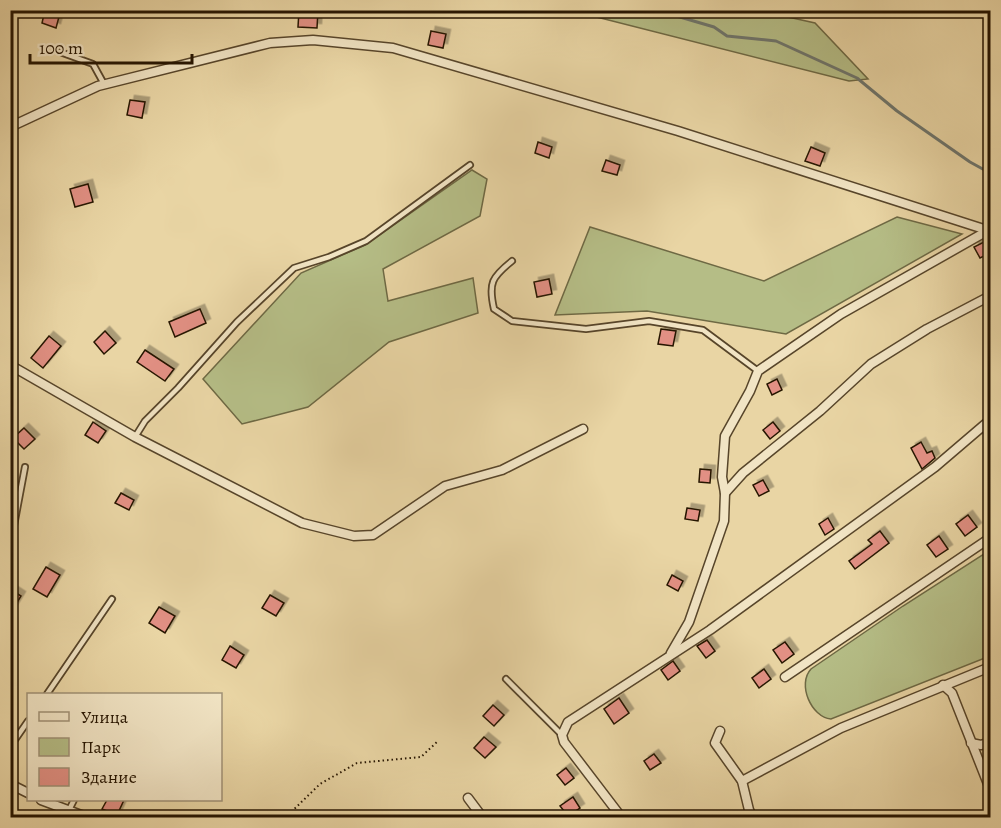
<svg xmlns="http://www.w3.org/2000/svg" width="1001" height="828" viewBox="0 0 1001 828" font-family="Alegreya,serif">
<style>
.green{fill:#b5bd86;stroke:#6e6944;stroke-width:1.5}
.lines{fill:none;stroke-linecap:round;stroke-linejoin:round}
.stream{stroke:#6e756c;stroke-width:3}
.building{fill:#e29084;stroke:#261501;stroke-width:1.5;filter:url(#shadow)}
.service-casing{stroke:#57452a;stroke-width:8}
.minor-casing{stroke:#57452a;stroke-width:11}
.path{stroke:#261501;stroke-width:2;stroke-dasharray:1.5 3;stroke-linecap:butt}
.service{stroke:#f1e4c4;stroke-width:4.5}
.minor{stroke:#f1e4c4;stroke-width:8}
</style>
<defs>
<filter id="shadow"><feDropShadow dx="4.5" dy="-4.5" stdDeviation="0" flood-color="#0004"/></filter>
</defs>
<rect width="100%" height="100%" fill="#e9d5a4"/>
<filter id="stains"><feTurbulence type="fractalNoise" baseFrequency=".00333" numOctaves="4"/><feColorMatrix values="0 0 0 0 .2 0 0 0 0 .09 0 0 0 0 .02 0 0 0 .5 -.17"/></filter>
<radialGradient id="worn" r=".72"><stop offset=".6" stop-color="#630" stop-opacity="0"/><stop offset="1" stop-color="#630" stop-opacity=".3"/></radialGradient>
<g class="green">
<polygon points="573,11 761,11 815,23 868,79 849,81"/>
<polygon points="472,170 487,179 480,216 383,269 388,301 473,278 478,313 389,342 308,407 242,424 203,379 301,273 365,245"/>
<polygon points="897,217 962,234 786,334 647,311 555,315 590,227 764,281"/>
<path d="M990,550v106l-159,63c-20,-2 -34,-35 -20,-50l92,-63z"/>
</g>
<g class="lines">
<polyline class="stream" points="656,10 714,27 727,36 776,41 857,78 897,111 970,162 990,173"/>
</g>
<g class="building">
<polygon points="45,10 60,13 56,28 42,23"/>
<polygon points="299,10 318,10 317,28 298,27"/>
<polygon points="431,31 446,34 443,48 428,45"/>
<polygon points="130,100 145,102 142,118 127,115"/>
<polygon points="538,142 552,147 549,158 535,153"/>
<polygon points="811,147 825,153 820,166 805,161"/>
<polygon points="606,160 620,165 617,175 602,171"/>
<polygon points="88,184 93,202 75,207 70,189"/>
<polygon points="984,242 990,253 980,258 974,247"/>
<polygon points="549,279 552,294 537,297 534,282"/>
<polygon points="200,309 206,323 175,337 169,322"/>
<polygon points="661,329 676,331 673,346 658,344"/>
<polygon points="105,331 116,343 104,354 94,342"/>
<polygon points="49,336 61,346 43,368 31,358"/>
<polygon points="145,350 174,369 165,381 137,362"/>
<polygon points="777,379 782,390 772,395 767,384"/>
<polygon points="93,422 106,431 98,443 85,435"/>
<polygon points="773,422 780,431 770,439 763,430"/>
<polygon points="24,428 35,439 24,449 13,438"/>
<polygon points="921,442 927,453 932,451 935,458 922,469 911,448"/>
<polygon points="700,469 711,470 710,483 699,482"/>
<polygon points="763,480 769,491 759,496 753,485"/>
<polygon points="121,493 134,500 129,510 115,503"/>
<polygon points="687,508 700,510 698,521 685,519"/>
<polygon points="968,515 977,527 965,536 956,524"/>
<polygon points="828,518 834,529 825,535 819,524"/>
<polygon points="880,531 889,543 855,569 849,561 872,544 868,540"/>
<polygon points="939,536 948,549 936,557 927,545"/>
<polygon points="46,567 60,575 47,597 33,589"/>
<polygon points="672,575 683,581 678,591 667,585"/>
<polygon points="10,589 21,596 10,614"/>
<polygon points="270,595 284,603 276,616 262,608"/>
<polygon points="159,607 175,616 165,633 149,623"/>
<polygon points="707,640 715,651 706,658 697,646"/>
<polygon points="785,642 794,654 782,663 773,650"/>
<polygon points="230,646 244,655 236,668 222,660"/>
<polygon points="673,661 680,671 668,680 661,670"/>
<polygon points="764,669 771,679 759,688 752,678"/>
<polygon points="619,698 629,713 614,724 604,709"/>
<polygon points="493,705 504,715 494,726 483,716"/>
<polygon points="484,737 496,747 485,758 474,748"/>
<polygon points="654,754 661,763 650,770 644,761"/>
<polygon points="566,768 574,778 565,785 557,775"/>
<polygon points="573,797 580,808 568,816 560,806"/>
<polygon points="107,800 124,800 117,815 102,809"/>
</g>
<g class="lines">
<g class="service-casing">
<g id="service">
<polyline points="60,52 93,64 104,84"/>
<path d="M512,261c-20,16 -24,22 -18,48l18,12 74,8 63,-8 54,9 55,41"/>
<polyline points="135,437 145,421 178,388 237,322 294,268 329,257 366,241 470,165"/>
<polyline points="10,547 25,467"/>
<polyline points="506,679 562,735"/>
<polyline points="47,694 112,599"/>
<polyline points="10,747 28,721"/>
<polyline points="69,810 74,800"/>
</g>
</g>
<g class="minor-casing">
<g id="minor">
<polyline points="10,127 98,86 270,43 313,40 393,48 678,131 990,231"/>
<polyline points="10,365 135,437 302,523 354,536 373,535 445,486 502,470 583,429"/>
<polyline points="725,493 743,473 820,411 871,364 927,329 990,296"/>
<polyline points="671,653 689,622 724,521 725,493 722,477 725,436 750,391 758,371 841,314 989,230"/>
<polyline points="785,677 990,538"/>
<polyline points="943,685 952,693 990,789"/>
<polyline points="720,731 715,743 742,781 749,810 753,818"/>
<polyline points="971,743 981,745 990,742"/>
<polyline points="742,781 841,728 990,667"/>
<polyline points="10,784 28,793"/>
<polyline points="468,798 483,818"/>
<polyline points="41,800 89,818"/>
<polyline points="622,818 564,742 562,735 568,722 710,630 935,467 990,420"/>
</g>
</g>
<polyline class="path" points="285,818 320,784 357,763 421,757 438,741"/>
<use href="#service" class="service"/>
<use href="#minor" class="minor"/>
</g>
<rect width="1001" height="828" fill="none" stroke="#e9d5a4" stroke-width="36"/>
<rect x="12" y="12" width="977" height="804" fill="none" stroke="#261501" stroke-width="3"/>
<rect x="18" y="18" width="965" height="792" fill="none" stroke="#261501" stroke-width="1.5"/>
<rect x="27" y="693" width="195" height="108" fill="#f1e4c4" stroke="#a09176" stroke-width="1.5"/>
<rect x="39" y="712" width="30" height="9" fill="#f1e4c4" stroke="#a09176" stroke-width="1.5"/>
<text x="81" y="723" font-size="18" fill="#261501">Улица</text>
<rect x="39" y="738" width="30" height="18" fill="#b5bd86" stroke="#a09176" stroke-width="1.5"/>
<text x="81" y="753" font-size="18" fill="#261501">Парк</text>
<rect x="39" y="768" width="30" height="18" fill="#e29084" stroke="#a09176" stroke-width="1.5"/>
<text x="81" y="783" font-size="18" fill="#261501">Здание</text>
<path d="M30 54v9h162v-9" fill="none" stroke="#261501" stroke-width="3"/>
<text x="39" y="54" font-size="18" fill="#261501" stroke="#f1e4c4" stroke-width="4.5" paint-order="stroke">100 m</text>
<rect width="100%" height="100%" filter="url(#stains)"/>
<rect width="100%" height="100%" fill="url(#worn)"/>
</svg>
